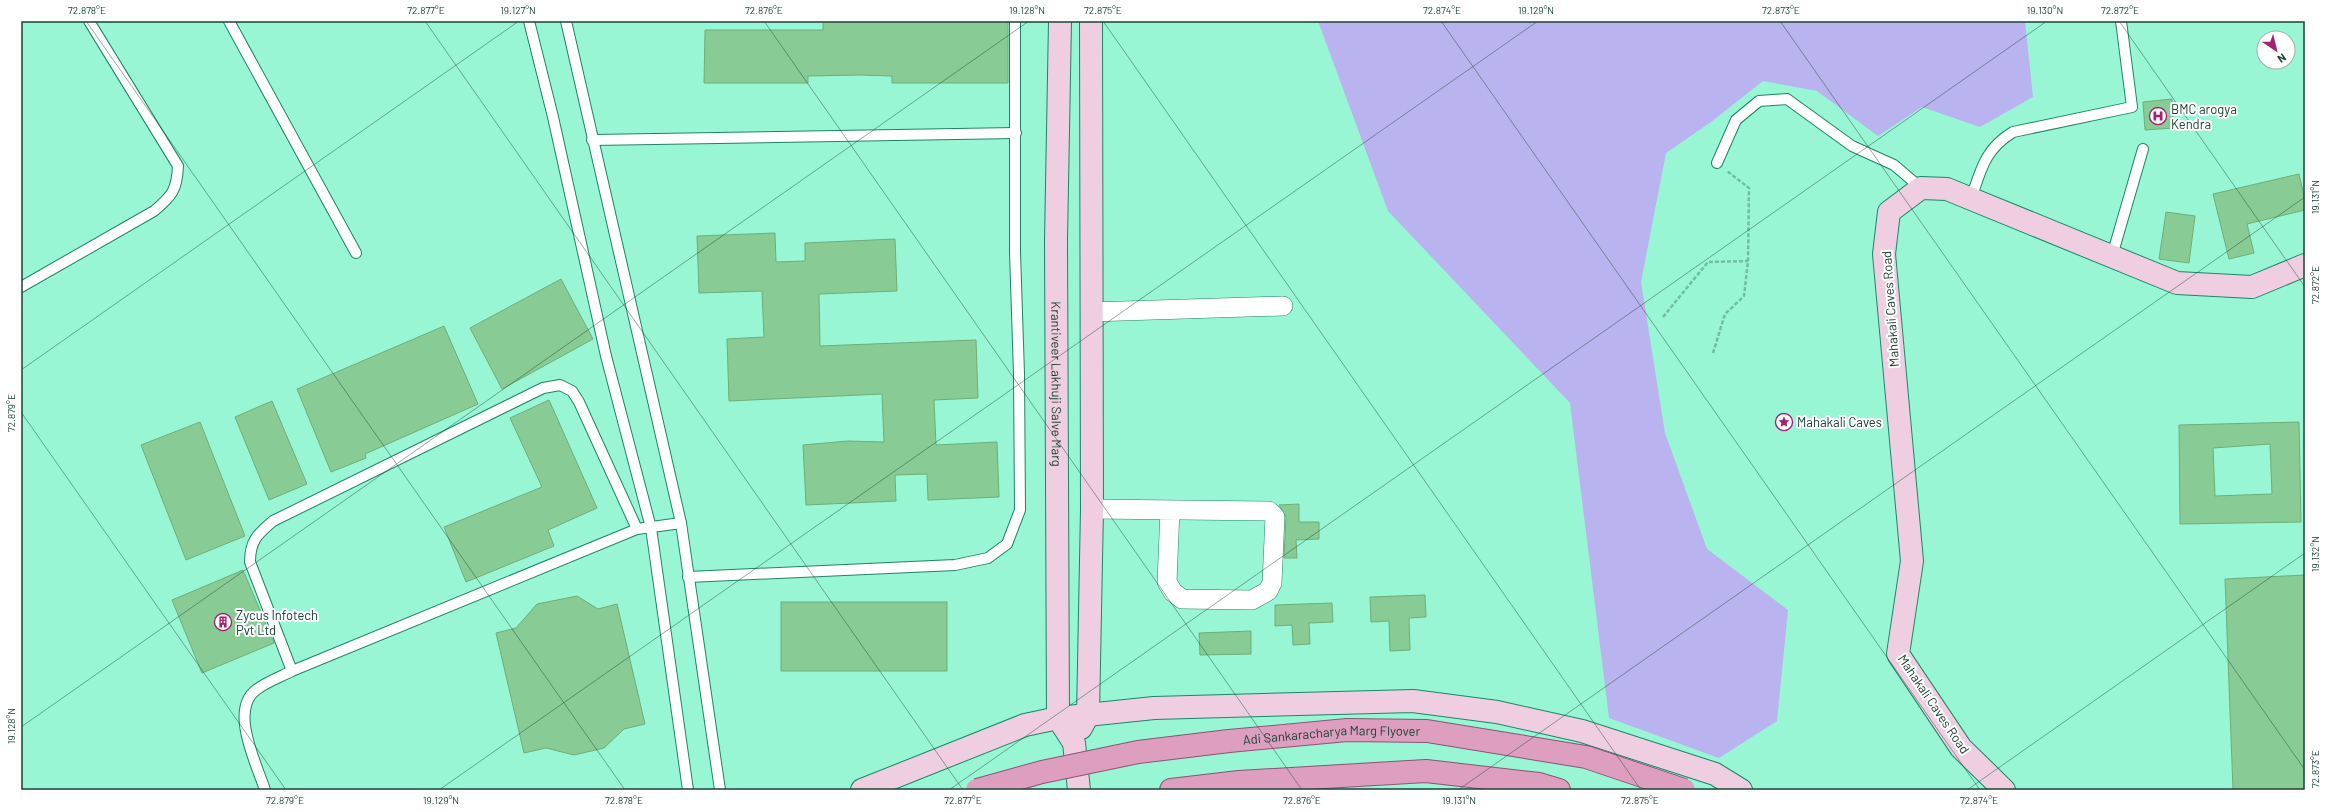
<svg xmlns="http://www.w3.org/2000/svg" width="2326" height="811" viewBox="0 0 2326 811" font-family="Barlow,sans-serif">
<style>
.green{fill:#b9b3ef}
.building{fill:#89cb95;stroke:#6dae7a;fill-rule:evenodd}
.lines{fill:none;stroke-linecap:round;stroke-linejoin:round}
.lane-casing{stroke:#1d8568;stroke-width:12}
.street-casing{stroke:#1d8568;stroke-width:20}
.secondary-casing{stroke:#1d8568;stroke-width:24}
.primary-casing{stroke:#8b5474;stroke-width:24}
.path{stroke:#70bda2;stroke-width:2.5;stroke-dasharray:4 2;stroke-linecap:butt}
.lane{stroke:#fff;stroke-width:10}
.street{stroke:#fff;stroke-width:19}
.secondary{stroke:#eecee0;stroke-width:22}
.primary{stroke:#de9ec0;stroke-width:22}
.primary-bridge-casing{stroke:#8b5474;stroke-width:24;stroke-linecap:butt}
.primary-bridge{stroke:#de9ec0;stroke-width:22}
.ticks{fill:none;stroke:#1b4336;stroke-width:1;stroke-opacity:0.45}
.labels{text-anchor:middle;dominant-baseline:central;stroke-width:4;stroke-linejoin:round;paint-order:stroke}
.poi-label{font-size:13px;fill:#1b4336;stroke:#fff;text-anchor:start}
.street-label{font-size:13px;fill:#1b4336;stroke:#fff}
.neatline{fill:none;stroke:#1b4336;stroke-width:1.5}
.ticks-label{font-size:10px;text-anchor:middle;fill:#1b4336}
</style>
<rect width="100%" height="100%" fill="#98f6d5"/>
<polygon class="green" points="1318,21 2025,21 2033,97 1980,127 1922,107 1878,136 1817,91 1763,81 1711,122 1666,153 1641,282 1665,433 1707,549 1788,610 1777,721 1719,758 1609,718 1570,403 1388,211"/>
<g class="building">
<polygon points="823,21 1008,21 1008,83 892,83 892,76 860,75 808,76 808,83 704,83 705,30 823,30"/>
<polygon points="2172,99 2174,128 2145,130 2143,102"/>
<polygon points="2299,174 2305,200 2305,210 2247,224 2254,253 2229,259 2213,194"/>
<polygon points="2166,212 2195,216 2189,263 2159,259"/>
<polygon points="775,233 776,262 805,261 805,243 895,239 897,291 819,294 820,346 976,340 978,398 934,400 936,445 997,442 999,497 928,500 927,474 895,475 896,501 806,505 803,445 848,441 884,442 882,394 729,401 727,339 764,337 762,291 699,293 697,236"/>
<polygon points="561,279 593,339 502,389 470,328"/>
<polygon points="444,326 478,404 365,454 366,458 331,472 297,389"/>
<polygon points="549,400 597,508 548,530 554,546 466,582 444,527 542,487 510,418"/>
<polygon points="272,401 307,484 269,500 235,417"/>
<polygon points="200,422 245,536 186,560 141,445"/>
<path d="M2299,422l2,100 -121,2 -1,-99zM2270,444l2,50 -57,2 -2,-48z"/>
<polygon points="1299,504 1299,522 1319,522 1319,539 1296,540 1297,558 1284,558 1286,517 1279,505"/>
<polygon points="243,570 274,643 202,673 172,600"/>
<polygon points="2305,575 2305,790 2233,790 2225,579"/>
<polygon points="1425,595 1426,617 1409,618 1410,650 1390,651 1389,621 1371,622 1370,597"/>
<polygon points="577,596 598,609 617,604 645,724 624,729 604,748 574,755 546,748 524,753 496,633 516,628 537,604"/>
<rect x="781" y="602" width="166" height="69"/>
<polygon points="1332,603 1333,622 1309,623 1310,644 1293,645 1292,625 1275,626 1275,605"/>
<polygon points="1251,631 1251,654 1200,655 1199,633"/>
</g>
<g class="lines">
<g class="lane-casing">
<g id="lane">
<polyline points="229,21 356,253"/>
<polyline points="529,21 553,117 606,356 651,528 688,790"/>
<polyline points="566,21 681,523 720,790"/>
<polyline points="592,140 1016,133"/>
<polyline points="1717,163 1736,120 1759,101 1787,99 1852,146 1894,165 1921,188"/>
<path d="M1971,199c10,-30 14,-50 42,-67l119,-25 -11,-86"/>
<polyline points="2112,256 2143,149"/>
<path d="M21,287l133,-76c18,-15 23,-21 24,-45l-89,-145"/>
<polyline points="688,577 955,565 988,558 1007,544 1020,510 1019,374 1015,252 1015,21"/>
<path d="M292,671l-42,-109c0,-22 8,-28 23,-41l270,-133 17,-3 12,6 7,11 58,127"/>
<path d="M265,790c-8,-25 -36,-80 -9,-100 10,-8 24,-13 36,-19l345,-142 44,-6"/>
</g>
</g>
<g class="street-casing">
<g id="street">
<polyline points="1091,312 1283,306"/>
<polyline points="1092,509 1269,511 1275,517 1272,583 1268,591 1252,600 1182,599 1173,592 1167,582 1170,510"/>
</g>
</g>
<g class="secondary-casing">
<g id="secondary">
<path id="s1" d="M1060,21l-4,219 2,478 16,25 5,47"/>
<polyline points="1081,728 1088,715 1092,509 1091,21"/>
<polyline points="862,790 1025,725 1058,718 1154,708 1413,701 1497,712 1582,731 1715,774 1741,790"/>
<polyline points="2004,790 1961,748 1898,654 1912,561 1884,254 1889,212 1921,188 1947,189 2177,283 2252,287 2305,265"/>
</g>
</g>
<g class="primary-casing">
<polyline id="primary" points="1171,790 1239,782 1426,771 1539,784 1559,790"/>
</g>
<g class="path">
<polyline points="1663,317 1708,262 1748,261"/>
<polyline points="1713,353 1725,314 1744,296 1748,261 1749,188 1727,171"/>
</g>
<use href="#lane" class="lane"/>
<use href="#street" class="street"/>
<use href="#secondary" class="secondary"/>
<use href="#primary" class="primary"/>
<g class="primary-bridge-casing">
<g id="primary-bridge">
<path id="s2" d="M977,790l65,-18 96,-20 91,-11 118,-11 80,1 159,26 98,33"/>
</g>
</g>
<use href="#primary-bridge" class="primary-bridge"/>
</g>
<path class="ticks" d="M86,21l539,769M425,21l538,769M764,21l538,769M1103,21l538,769M1441,21l539,769M1780,21l525,749M2119,21l186,266M21,370l498,-349M21,412l265,378M21,727l1008,-706M439,790l1099,-769M949,790l1098,-769M1458,790l847,-593M1967,790l338,-237"/>
<defs>
<g id="hospital-ring" transform="scale(0.9)"><circle r="9.5" fill="#fff" stroke="#a3216f" stroke-width="1.5"/><path d="M-5-5h3v3.5h4V-5h3V5h-3V1.5h-4V5h-3Z" fill="#a3216f"/></g>
<g id="sight-ring" transform="scale(0.9)"><circle r="9.5" fill="#fff" stroke="#a3216f" stroke-width="1.5"/><path d="M0-6L1.8-2.2L6-1.7L2.9 1.2L3.7 5.4L0 3.3L-3.7 5.4L-2.9 1.2L-6-1.7L-1.8-2.2Z" fill="#a3216f"/></g>
<g id="building-ring" transform="scale(0.9)"><circle r="9.5" fill="#fff" stroke="#a3216f" stroke-width="1.5"/><path d="M-4-6H4V6H1V3H-1V6H-4ZM-2.5-4.3h1.7v1.8h-1.7ZM.8-4.3h1.7v1.8H.8ZM-2.5-1h1.7V.8h-1.7ZM.8-1h1.7V.8H.8Z" fill="#a3216f"/></g>
</defs>
<g fill-rule="evenodd">
<use href="#hospital-ring" x="2158" y="116"/>
<use href="#sight-ring" x="1784" y="422"/>
<use href="#building-ring" x="223" y="622"/>
</g>
<g class="labels">
<g class="poi-label">
<text x="2171" y="109">BMC arogya<tspan x="2171" dy="15">Kendra</tspan></text>
<text x="1797" y="422">Mahakali Caves</text>
<text x="236" y="615">Zycus Infotech<tspan x="236" dy="15">Pvt Ltd</tspan></text>
</g>
<g class="street-label">
<text transform="translate(1890 309) rotate(-94)">Mahakali Caves Road</text>
<text stroke="none"><textPath href="#s1" startOffset="363">Krantiveer Lakhuji Salve Marg</textPath></text>
<text transform="translate(1934 704) rotate(56)">Mahakali Caves Road</text>
<text stroke="none"><textPath href="#s2" startOffset="360">Adi Sankaracharya Marg Flyover</textPath></text>
</g>
</g>
<rect width="2326" height="811" fill="none" stroke="#ffffff" stroke-width="44"/>
<g transform="translate(2276 50) rotate(145)"><circle r="19" fill="#ffffff" stroke="#a4b4af"/>
<path d="M0-3L7 15L0 10L-7 15Z" fill="#a3216f"/>
<text y="-6" font-size="11" font-weight="bold" text-anchor="middle" fill="#1b4336">N</text>
</g>
<rect x="22" y="22" width="2282" height="767" class="neatline"/>
<g class="ticks-label">
<text x="87" y="14">72.878°E</text>
<text x="426" y="14">72.877°E</text>
<text x="518" y="14">19.127°N</text>
<text x="764" y="14">72.876°E</text>
<text x="1027" y="14">19.128°N</text>
<text x="1103" y="14">72.875°E</text>
<text x="1442" y="14">72.874°E</text>
<text x="1536" y="14">19.129°N</text>
<text x="1781" y="14">72.873°E</text>
<text x="2045" y="14">19.130°N</text>
<text x="2120" y="14">72.872°E</text>
<text transform="translate(2315 197) rotate(-90)" y="4">19.131°N</text>
<text transform="translate(2315 285) rotate(-90)" y="4">72.872°E</text>
<text transform="translate(11 413) rotate(-90)" y="4">72.879°E</text>
<text transform="translate(2315 554) rotate(-90)" y="4">19.132°N</text>
<text transform="translate(11 726) rotate(-90)" y="4">19.128°N</text>
<text transform="translate(2315 769) rotate(-90)" y="4">72.873°E</text>
<text x="285" y="804">72.879°E</text>
<text x="441" y="804">19.129°N</text>
<text x="624" y="804">72.878°E</text>
<text x="963" y="804">72.877°E</text>
<text x="1302" y="804">72.876°E</text>
<text x="1459" y="804">19.131°N</text>
<text x="1640" y="804">72.875°E</text>
<text x="1979" y="804">72.874°E</text>
</g>
</svg>
